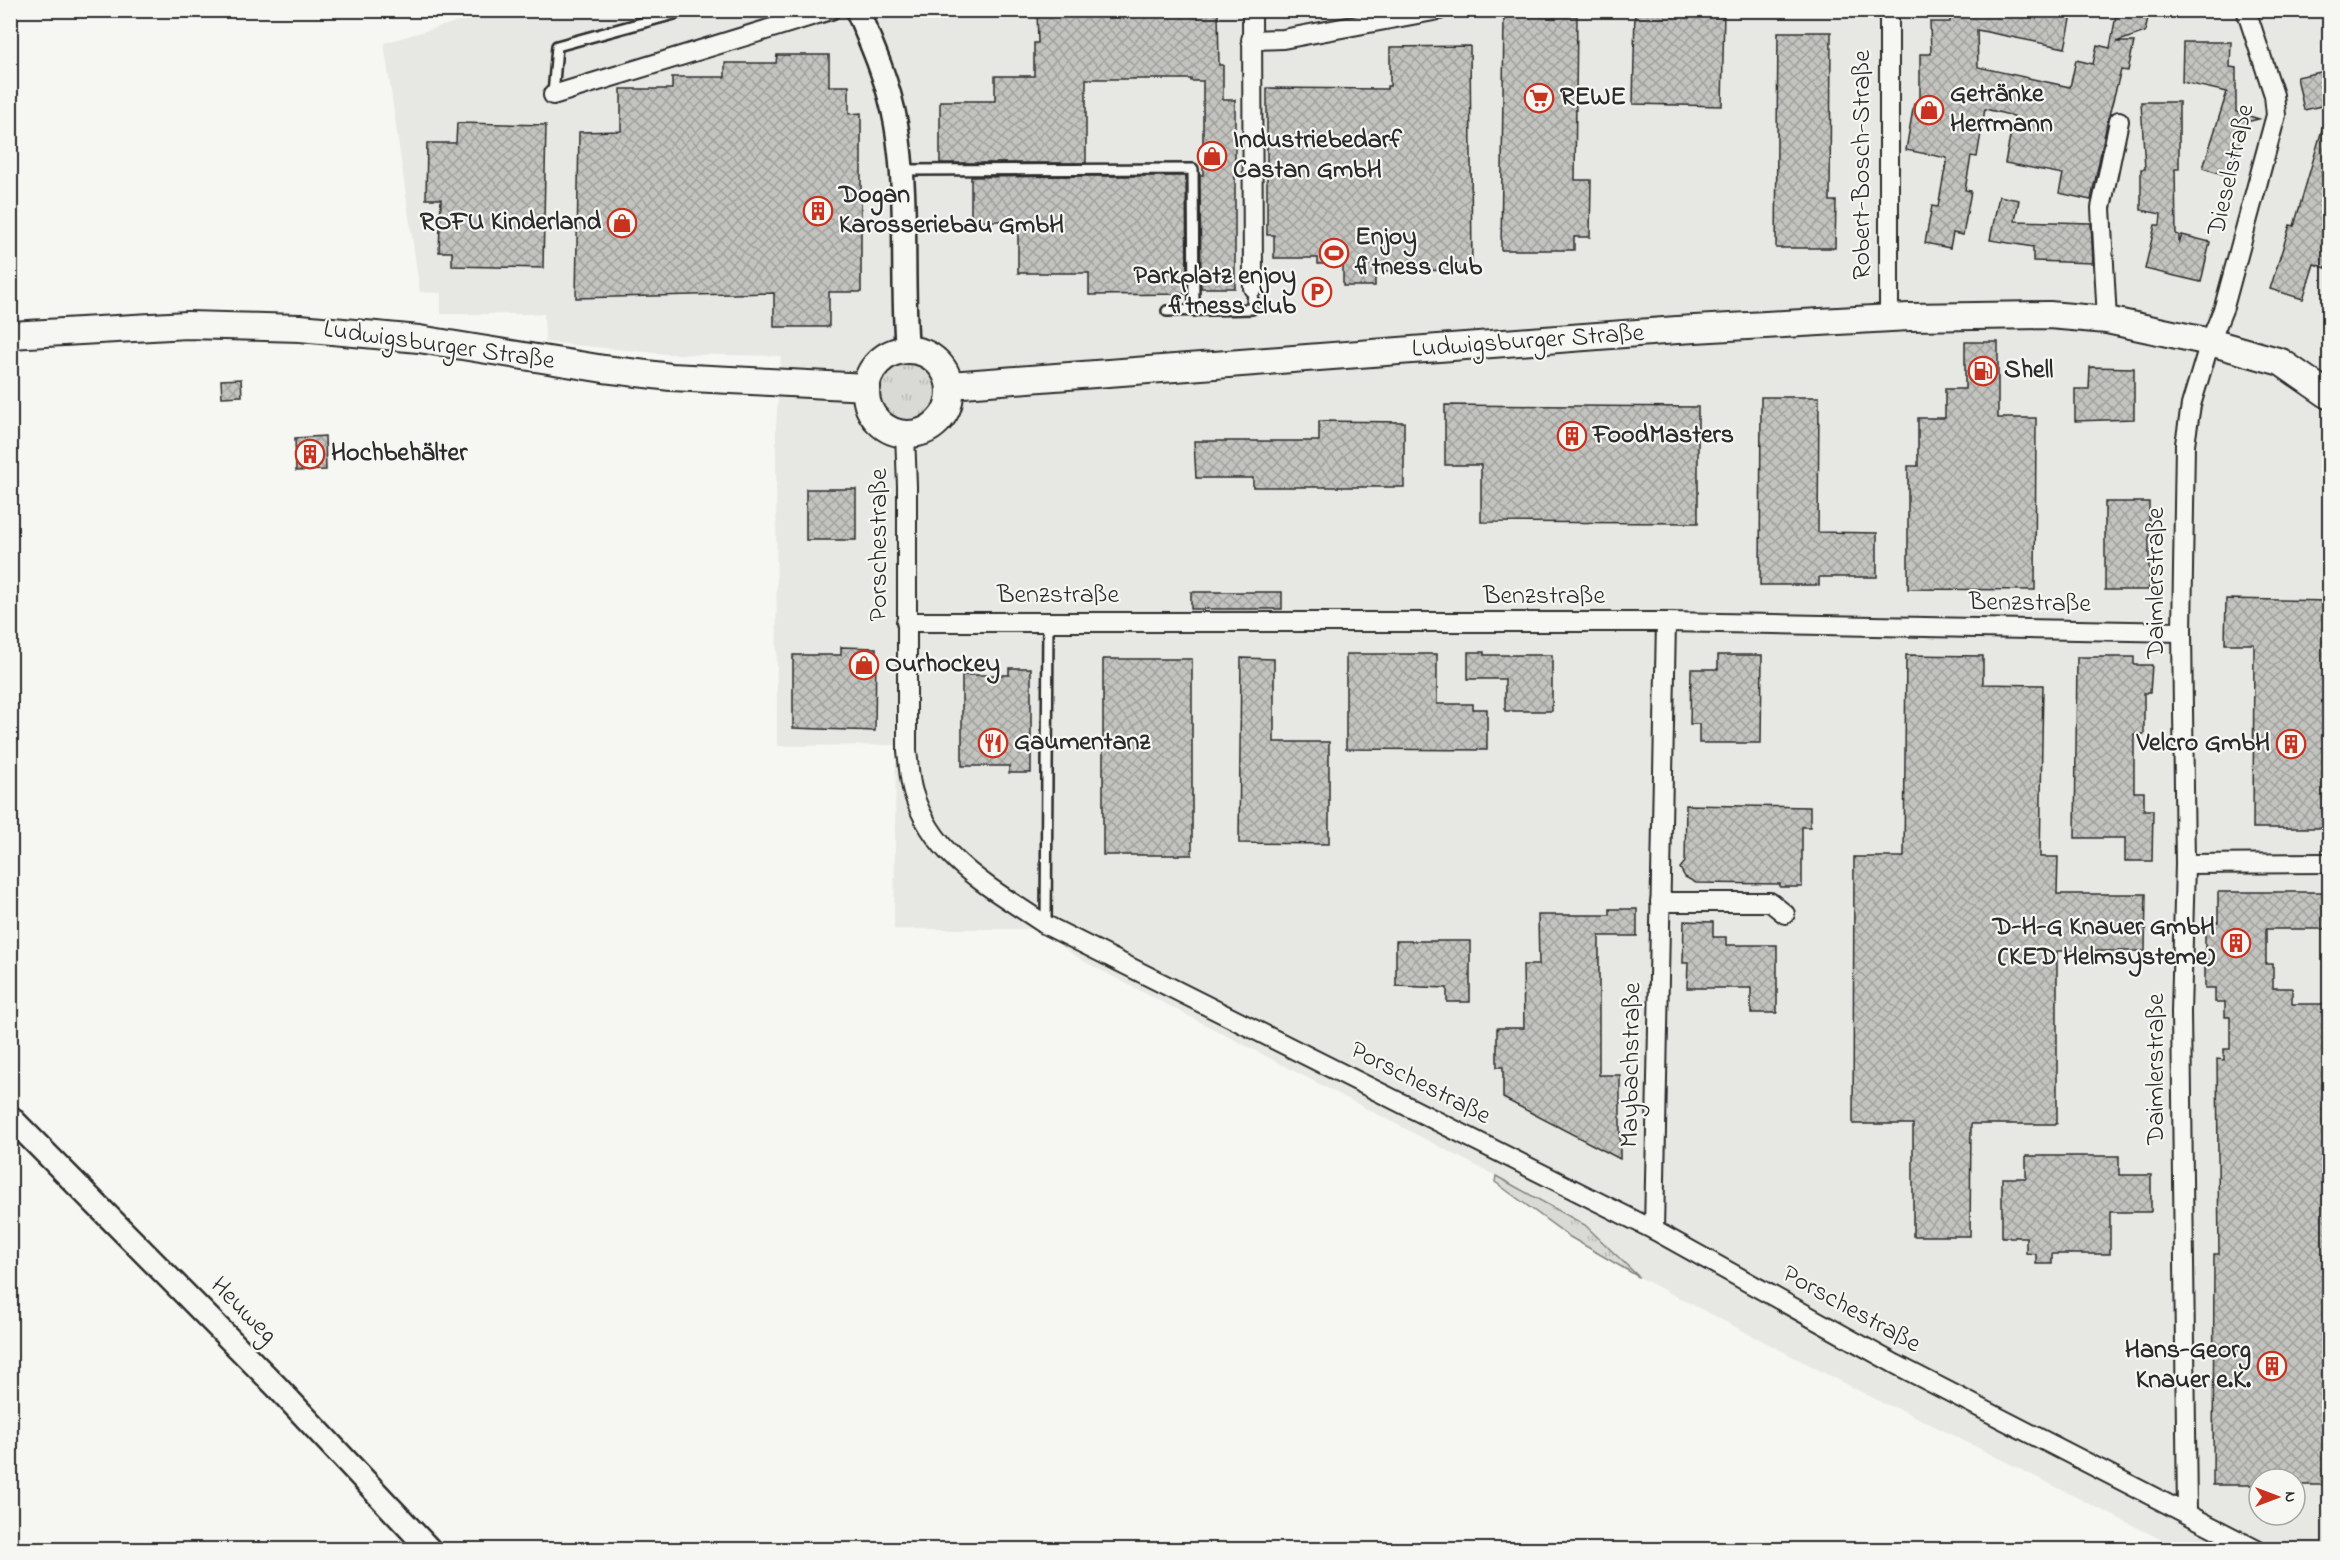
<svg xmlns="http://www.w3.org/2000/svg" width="2340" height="1560" viewBox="0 0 2340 1560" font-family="'Indie Flower',sans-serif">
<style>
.built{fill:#e7e7e3;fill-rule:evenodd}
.grass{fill:url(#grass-tufts);stroke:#828280;stroke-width:1.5}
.building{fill:url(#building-cross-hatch);stroke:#2b2b2b;stroke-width:1.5}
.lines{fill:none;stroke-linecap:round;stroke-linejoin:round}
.service-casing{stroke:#2b2b2b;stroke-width:14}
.minor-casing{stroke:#2b2b2b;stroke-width:22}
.tertiary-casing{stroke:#2b2b2b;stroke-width:27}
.secondary-casing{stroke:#2b2b2b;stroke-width:30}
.service{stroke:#f6f6f2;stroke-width:9}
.minor{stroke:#f6f6f2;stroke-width:18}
.tertiary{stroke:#f6f6f2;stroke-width:22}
.secondary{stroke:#f6f6f2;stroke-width:26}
.labels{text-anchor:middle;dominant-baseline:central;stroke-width:4.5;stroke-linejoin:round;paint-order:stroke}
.poi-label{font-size:26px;font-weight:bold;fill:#2b2b2b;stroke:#f6f6f2;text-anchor:start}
.street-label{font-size:26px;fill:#2b2b2b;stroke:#f6f6f2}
</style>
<defs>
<pattern id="grass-tufts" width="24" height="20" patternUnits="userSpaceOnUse" patternTransform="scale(1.5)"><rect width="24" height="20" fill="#d9d9d5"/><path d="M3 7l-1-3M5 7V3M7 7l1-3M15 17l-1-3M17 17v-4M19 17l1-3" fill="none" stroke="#babab7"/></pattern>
<pattern id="building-cross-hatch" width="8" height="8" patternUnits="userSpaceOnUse" patternTransform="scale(1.5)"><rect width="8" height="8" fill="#c3c3c0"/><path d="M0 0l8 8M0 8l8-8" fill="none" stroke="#9f9f9c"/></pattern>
</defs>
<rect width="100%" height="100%" fill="#f6f6f2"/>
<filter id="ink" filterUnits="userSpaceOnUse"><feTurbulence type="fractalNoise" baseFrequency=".0167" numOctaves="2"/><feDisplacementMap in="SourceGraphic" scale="12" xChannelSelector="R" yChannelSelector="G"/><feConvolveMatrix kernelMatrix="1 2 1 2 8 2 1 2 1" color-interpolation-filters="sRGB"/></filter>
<g filter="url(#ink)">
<path class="built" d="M497,10l1832,1v1538h-149l-278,-139 -17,-6 -246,-127 -54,-52 -89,-49 -411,-214 -50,-33h-141l2,-184 -119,1 -1,-320 5,-70 -115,-2 -121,-12 -1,-28h-103v-21l-21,-1 -36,-249zM2259,1479h36v36h-36z"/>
<g class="grass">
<circle cx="907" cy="391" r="31"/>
<polygon points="1496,1176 1585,1225 1639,1277 1570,1237 1495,1182"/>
</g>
<g class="building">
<polygon points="1037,10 1218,10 1219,65 1223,65 1223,100 1235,100 1235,288 1201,288 1200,175 1203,175 1203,81 1191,81 1191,79 1086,79 1086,163 940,163 940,101 995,101 995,76 1034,76 1034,43 1038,43"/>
<polygon points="1635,10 1724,10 1722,106 1633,104"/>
<polygon points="1950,10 2073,10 2065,48 1977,30 1978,67 2070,87 2076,60 2093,64 2097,45 2110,48 2117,10 2149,13 2145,32 2116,42 2134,42 2128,71 2121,70 2108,119 2091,200 2059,193 2063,174 2005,163 2014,116 1985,109 1977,157 1971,156 1965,190 1971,191 1963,235 1953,233 1950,248 1925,243 1932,206 1938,207 1947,158 1906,150 1914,103 1920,104 1920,54 1931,54 1930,22 1950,22"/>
<polygon points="1504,16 1577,16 1575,180 1591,180 1590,237 1574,237 1574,250 1501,250"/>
<polygon points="1778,32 1831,32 1830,201 1836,201 1835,248 1776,248"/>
<polygon points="2183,42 2231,42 2230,67 2236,68 2236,112 2259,119 2246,122 2229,176 2203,168 2227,92 2182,82"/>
<polygon points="1470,46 1472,270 1375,271 1375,286 1343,286 1343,264 1318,264 1318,258 1274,258 1274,235 1267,235 1267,88 1387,89 1387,86 1390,86 1390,47"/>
<polygon points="777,55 829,55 829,86 849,86 849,114 861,113 861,292 829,292 829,327 774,327 774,293 576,298 579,132 621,131 621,89 672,89 672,77 725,77 725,63 776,63"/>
<polygon points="2330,70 2330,104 2304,110 2297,77"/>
<polygon points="2141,102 2179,102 2179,169 2175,169 2176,234 2179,235 2179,244 2182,235 2210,242 2201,282 2145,269 2155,225 2160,225 2161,214 2141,210 2141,169 2145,169"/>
<polygon points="2325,119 2330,120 2330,258 2326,268 2314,264 2303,299 2270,289 2290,225 2294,226"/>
<polygon points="457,123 546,125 543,268 452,266 452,252 439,252 441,199 426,199 427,143 456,143"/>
<polygon points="1086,176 1186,176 1187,294 1089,295 1089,273 1018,273 1018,221 971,221 971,177"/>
<polygon points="1999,196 2019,200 2015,221 2091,223 2093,263 2033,261 2033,247 1990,240"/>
<polygon points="1965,342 1998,342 1998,418 2036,418 2035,590 1908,589 1908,466 1918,466 1918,418 1945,418 1945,389 1965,389"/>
<polygon points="2090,367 2134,368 2134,419 2075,421 2075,389 2089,389"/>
<polygon points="241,379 242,396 222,397 221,380"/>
<polygon points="1761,397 1819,397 1818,532 1877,533 1877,577 1819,577 1819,585 1760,585"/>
<polygon points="1445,405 1698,407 1698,523 1481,522 1481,465 1445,465"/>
<polygon points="1319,421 1404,422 1404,487 1253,487 1253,478 1196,478 1194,441 1319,441"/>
<polygon points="325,436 326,470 296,471 295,438"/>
<rect x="806" y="489" width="50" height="51"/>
<rect x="2105" y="502" width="44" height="88"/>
<rect x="1191" y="592" width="91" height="17"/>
<polygon points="2226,599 2330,601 2330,828 2253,828 2254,644 2225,644"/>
<polygon points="841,647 876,648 875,731 793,728 793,655 841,655"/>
<polygon points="1468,652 1484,652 1484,655 1552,655 1552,711 1505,711 1505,679 1468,679"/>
<polygon points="1346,654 1437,654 1437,704 1473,704 1473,709 1487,709 1487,750 1346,749"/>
<polygon points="1718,655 1762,655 1761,743 1699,743 1699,724 1690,724 1691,669 1718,669"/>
<polygon points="1906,655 1983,656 1983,684 2043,685 2040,857 2058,857 2057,894 2146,894 2145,951 2057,951 2057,1124 1971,1124 1970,1236 1913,1236 1913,1124 1853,1124 1854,857 1904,857"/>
<polygon points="2077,657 2134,657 2134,665 2152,665 2150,693 2144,693 2144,734 2134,734 2134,792 2144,792 2144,810 2153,810 2152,861 2125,861 2125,838 2075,838"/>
<polygon points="1241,658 1274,659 1274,742 1329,742 1329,844 1239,843"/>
<rect x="1103" y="659" width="89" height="196"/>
<polygon points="1009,668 1031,668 1031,773 1009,773 1009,766 962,766 962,675 1009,675"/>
<polygon points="1686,805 1810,807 1810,827 1802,827 1802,887 1780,887 1780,884 1696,883 1685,877 1680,868 1685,862"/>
<polygon points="2218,892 2330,892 2330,929 2266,929 2266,964 2273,964 2273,988 2292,988 2292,1004 2330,1004 2330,1485 2295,1485 2295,1479 2259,1479 2259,1485 2213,1485 2214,1254 2219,1254 2217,1059 2224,1060 2224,1049 2230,1049 2230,1017 2225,1017 2225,1002 2215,1002 2215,988 2205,988 2205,922 2218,922"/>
<polygon points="1610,909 1637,909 1637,936 1599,936 1599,1075 1620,1075 1620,1159 1503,1098 1503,1067 1497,1067 1497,1028 1524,1028 1523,965 1539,965 1538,915 1610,915"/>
<polygon points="1684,921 1713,922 1713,937 1726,937 1726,945 1777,945 1777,1013 1751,1013 1751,988 1687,988 1688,963 1683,963"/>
<polygon points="1396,941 1470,941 1470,1002 1447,1002 1447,988 1396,986"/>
<polygon points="2026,1156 2119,1156 2119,1175 2151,1175 2151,1212 2110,1212 2110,1254 2052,1254 2052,1264 2036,1264 2036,1254 2026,1253 2026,1237 2002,1237 2002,1178 2026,1178"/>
</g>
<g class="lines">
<g class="service-casing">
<g id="service">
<polyline points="553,95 557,46 689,10"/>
<polyline points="902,170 1193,169 1194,311"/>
<polyline points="1167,311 1252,309 1253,288"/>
<polyline points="1046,925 1048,622"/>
</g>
</g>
<g class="minor-casing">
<g id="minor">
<polyline points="1252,10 1253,288"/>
<polyline points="1889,10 1889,319"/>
<polyline points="1251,40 1283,39 1439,10"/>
<polyline points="553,95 831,10"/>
<polyline points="2107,320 2101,208 2119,121"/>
<path d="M905,434l2,52v265c2,14 2,28 6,41 21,68 79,96 133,133l608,305 241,134 362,186"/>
<polyline points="906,622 1666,622 2182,632"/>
<polyline points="2185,864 2330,863"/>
<polyline points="1660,902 1770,902 1785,914"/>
<polyline points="1654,1230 1666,622"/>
<polyline points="2187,1512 2181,1012 2185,864 2182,632 2185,444 2191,405 2210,342 2224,307 2276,115 2274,95 2246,10"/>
</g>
</g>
<g class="tertiary-casing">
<g id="tertiary">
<path d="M857,10c16,37 32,74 39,114 13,74 5,151 11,226"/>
<polyline points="10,1117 276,1386 430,1550"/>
</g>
</g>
<g class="secondary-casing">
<g id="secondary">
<polyline points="10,335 187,325 300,328 419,339 604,369 671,377 867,387"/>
<circle cx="908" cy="392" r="42"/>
<polyline points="950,385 1677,330 1909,317 2049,315 2107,320 2210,342 2281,362 2330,396"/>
</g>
</g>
<use href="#service" class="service"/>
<use href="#minor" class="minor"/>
<use href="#tertiary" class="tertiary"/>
<use href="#secondary" class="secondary"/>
</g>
</g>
<defs>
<g id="supermarket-ring" transform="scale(1.5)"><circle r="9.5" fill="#f6f6f2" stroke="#c8321e" stroke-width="1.5"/><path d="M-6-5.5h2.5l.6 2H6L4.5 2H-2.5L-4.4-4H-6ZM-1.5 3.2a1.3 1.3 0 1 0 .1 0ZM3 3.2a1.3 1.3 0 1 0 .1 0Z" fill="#c8321e"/></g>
<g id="shop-ring" transform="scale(1.5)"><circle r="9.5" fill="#f6f6f2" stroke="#c8321e" stroke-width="1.5"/><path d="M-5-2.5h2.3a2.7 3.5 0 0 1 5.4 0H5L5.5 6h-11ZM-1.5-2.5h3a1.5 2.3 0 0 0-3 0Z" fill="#c8321e"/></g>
<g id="building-ring" transform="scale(1.5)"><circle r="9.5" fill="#f6f6f2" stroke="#c8321e" stroke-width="1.5"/><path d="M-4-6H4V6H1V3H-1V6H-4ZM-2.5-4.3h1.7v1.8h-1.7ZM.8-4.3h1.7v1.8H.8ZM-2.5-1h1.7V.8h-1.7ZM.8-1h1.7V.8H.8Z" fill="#c8321e"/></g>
<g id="stadium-ring" transform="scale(1.5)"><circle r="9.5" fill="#f6f6f2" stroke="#c8321e" stroke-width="1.5"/><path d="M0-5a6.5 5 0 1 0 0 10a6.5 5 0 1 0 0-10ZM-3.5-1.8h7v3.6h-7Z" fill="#c8321e"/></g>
<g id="parking-ring" transform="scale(1.5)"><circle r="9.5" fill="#f6f6f2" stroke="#c8321e" stroke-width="1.5"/><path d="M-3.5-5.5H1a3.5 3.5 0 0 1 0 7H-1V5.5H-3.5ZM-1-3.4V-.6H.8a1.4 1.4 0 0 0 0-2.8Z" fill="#c8321e"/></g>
<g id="fuel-ring" transform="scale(1.5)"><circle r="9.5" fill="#f6f6f2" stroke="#c8321e" stroke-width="1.5"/><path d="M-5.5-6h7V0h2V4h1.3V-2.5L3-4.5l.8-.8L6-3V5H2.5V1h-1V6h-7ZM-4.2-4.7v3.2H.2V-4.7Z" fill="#c8321e"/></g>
<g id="restaurant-ring" transform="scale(1.5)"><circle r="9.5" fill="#f6f6f2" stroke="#c8321e" stroke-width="1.5"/><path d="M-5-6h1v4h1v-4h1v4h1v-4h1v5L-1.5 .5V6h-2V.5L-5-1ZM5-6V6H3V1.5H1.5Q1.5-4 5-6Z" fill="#c8321e"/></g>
</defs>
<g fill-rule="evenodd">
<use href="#supermarket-ring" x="1539" y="98"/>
<use href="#shop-ring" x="1929" y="110"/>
<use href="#shop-ring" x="1212" y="156"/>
<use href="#building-ring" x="818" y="211"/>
<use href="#shop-ring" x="622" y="223"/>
<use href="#stadium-ring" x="1334" y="253"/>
<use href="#parking-ring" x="1317" y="292"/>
<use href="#fuel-ring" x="1983" y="371"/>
<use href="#building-ring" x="1572" y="436"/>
<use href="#building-ring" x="310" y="454"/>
<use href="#shop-ring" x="864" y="665"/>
<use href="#restaurant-ring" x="993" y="743"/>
<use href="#building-ring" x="2291" y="744"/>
<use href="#building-ring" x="2236" y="943"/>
<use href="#building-ring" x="2272" y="1366"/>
</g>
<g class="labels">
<g class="poi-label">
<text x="1950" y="95">Getränke<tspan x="1950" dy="30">Herrmann</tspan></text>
<text x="1560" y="98">REWE</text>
<text x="1233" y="141">Industriebedarf<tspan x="1233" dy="30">Castan GmbH</tspan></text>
<text x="839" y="196">Dogan<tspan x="839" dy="30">Karosseriebau GmbH</tspan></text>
<text x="601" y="223" text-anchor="end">ROFU Kinderland</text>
<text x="1355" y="238">Enjoy<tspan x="1355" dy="30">fitness club</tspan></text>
<text x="1296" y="277" text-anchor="end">Parkplatz enjoy<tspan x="1296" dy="30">fitness club</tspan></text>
<text x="2004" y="371">Shell</text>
<text x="1593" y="436">FoodMasters</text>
<text x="331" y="454">Hochbehälter</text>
<text x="885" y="665">Ourhockey</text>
<text x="1014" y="743">Gaumentanz</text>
<text x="2270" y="744" text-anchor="end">Velcro GmbH</text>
<text x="2215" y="928" text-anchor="end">D-H-G Knauer GmbH<tspan x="2215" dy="30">(KED Helmsysteme)</tspan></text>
<text x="2251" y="1351" text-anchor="end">Hans-Georg<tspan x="2251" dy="30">Knauer e.K.</tspan></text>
</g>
<g class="street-label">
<text transform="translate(1863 165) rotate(-90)">Robert-Bosch-Straße</text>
<text transform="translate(2232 170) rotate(-77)">Dieselstraße</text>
<text transform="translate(1528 342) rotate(-4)">Ludwigsburger Straße</text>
<text transform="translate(439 346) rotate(8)">Ludwigsburger Straße</text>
<text transform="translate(880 545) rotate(-90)">Porschestraße</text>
<text transform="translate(2157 583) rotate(-90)">Daimlerstraße</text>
<text x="1058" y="596">Benzstraße</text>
<text x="1544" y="597">Benzstraße</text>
<text transform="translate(2030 604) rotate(1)">Benzstraße</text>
<text transform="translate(1632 1065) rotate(-89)">Maybachstraße</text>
<text transform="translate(2157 1069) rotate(-90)">Daimlerstraße</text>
<text transform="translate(1420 1084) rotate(27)">Porschestraße</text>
<text transform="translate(1851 1310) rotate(29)">Porschestraße</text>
<text transform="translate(243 1311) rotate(45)">Heuweg</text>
</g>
</g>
<rect width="2340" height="1560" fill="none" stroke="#f6f6f2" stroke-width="36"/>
<rect x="18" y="18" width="2304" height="1524" fill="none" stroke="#2b2b2b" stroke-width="2" filter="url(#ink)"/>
<g transform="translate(2277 1497) rotate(90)"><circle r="28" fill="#f6f6f2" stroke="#a5a5a2" stroke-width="1.5"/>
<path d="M0-4.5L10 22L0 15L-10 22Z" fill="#c8321e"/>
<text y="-9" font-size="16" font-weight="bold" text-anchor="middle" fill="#2b2b2b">N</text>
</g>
</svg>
